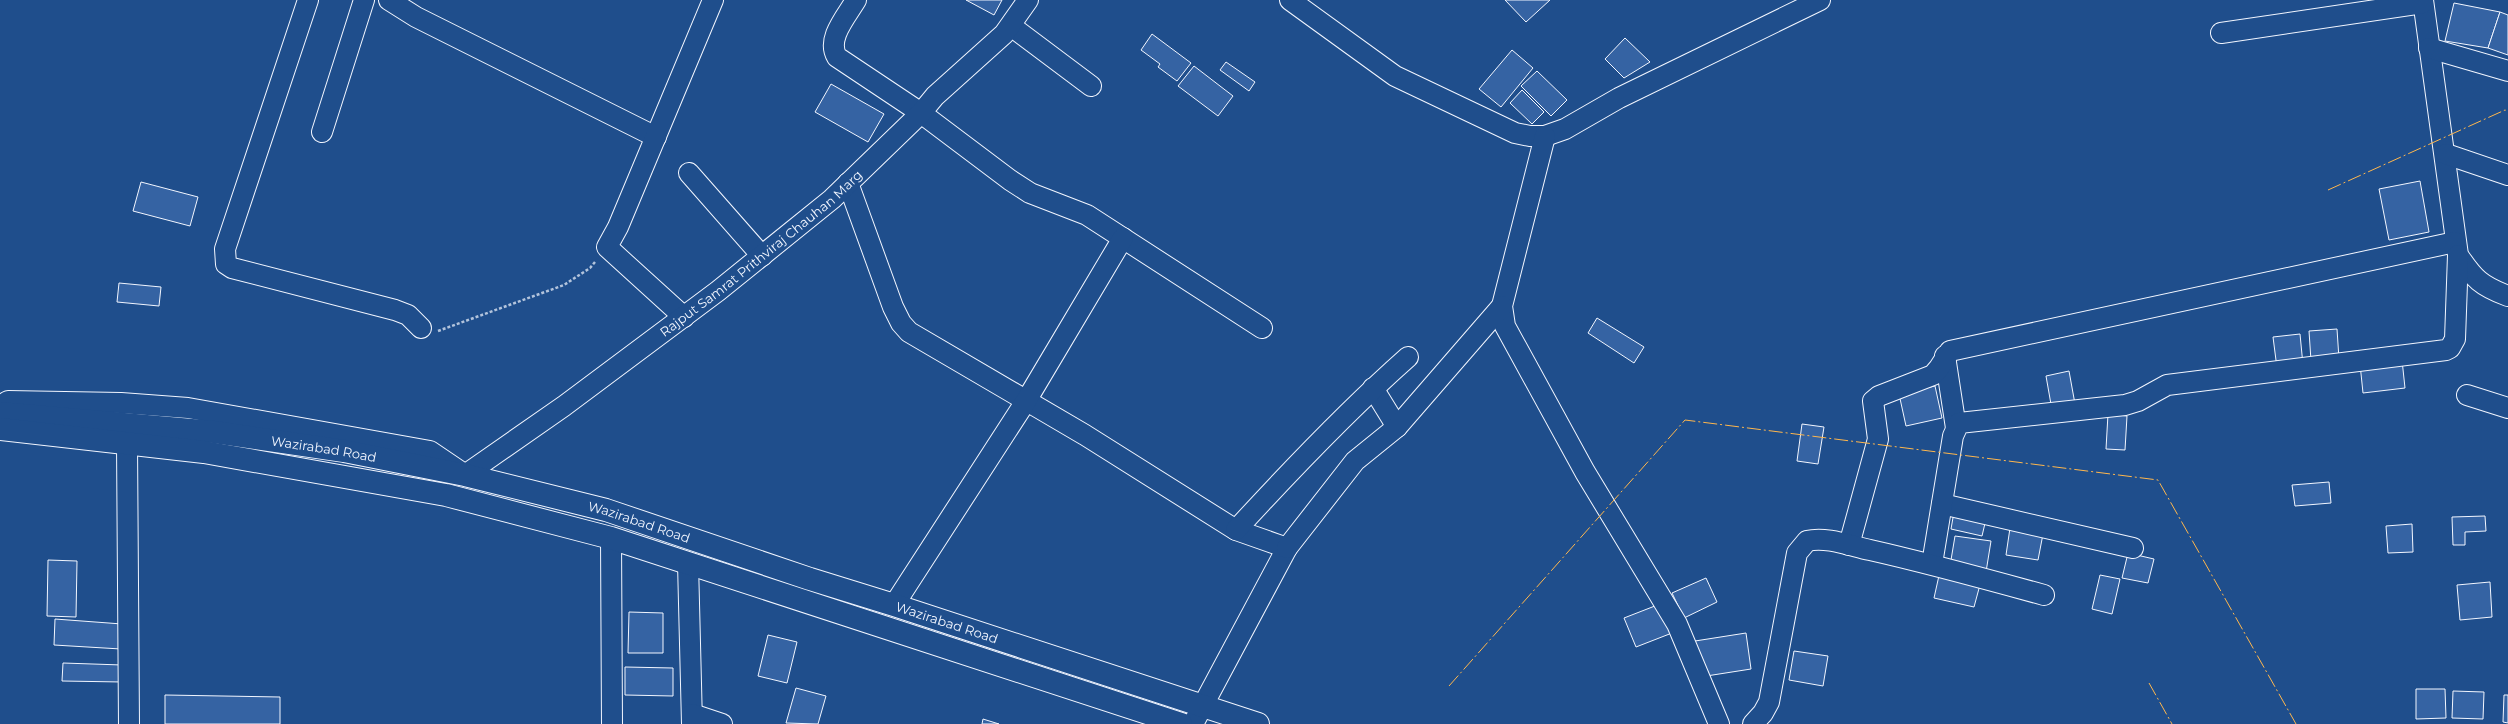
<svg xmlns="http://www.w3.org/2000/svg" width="2508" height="724" viewBox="0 0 2508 724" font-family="Montserrat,sans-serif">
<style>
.building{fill:#3563a3;stroke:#f2f6ff}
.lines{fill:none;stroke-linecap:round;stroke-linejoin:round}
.minor-casing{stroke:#f2f6ff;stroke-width:22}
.highway-casing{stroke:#f2f6ff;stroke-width:24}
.path{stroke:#b3c4dc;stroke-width:2.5;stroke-dasharray:3 2;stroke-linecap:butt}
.minor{stroke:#1f4e8c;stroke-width:20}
.highway{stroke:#1f4e8c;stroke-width:22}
.power{stroke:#ffb74d;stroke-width:1;stroke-dasharray:14 3 2 3;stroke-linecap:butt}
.labels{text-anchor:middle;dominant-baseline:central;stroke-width:3;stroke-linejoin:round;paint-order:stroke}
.street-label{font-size:13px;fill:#f2f6ff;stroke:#1f4e8c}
</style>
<rect width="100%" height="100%" fill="#1f4e8c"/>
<g class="building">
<polygon points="966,0 1002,0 994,15"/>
<polygon points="1505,0 1550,0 1526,22"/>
<polygon points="2454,3 2500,12 2488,48 2445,41"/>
<polygon points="2500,12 2508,15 2508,55 2488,48"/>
<polygon points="1152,34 1191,63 1177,81 1158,67 1160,64 1141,50"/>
<polygon points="1625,38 1650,62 1624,78 1605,59"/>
<polygon points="1512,50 1533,68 1501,107 1479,89"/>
<polygon points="1226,62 1255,82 1249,91 1220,70"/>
<polygon points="1194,66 1233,96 1218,116 1178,86"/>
<polygon points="1537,71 1567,100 1551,116 1521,86"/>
<polygon points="831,84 884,114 868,142 815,112"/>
<polygon points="1522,90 1544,112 1532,124 1510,103"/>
<polygon points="2420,181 2429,232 2389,240 2379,189"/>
<polygon points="141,182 198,197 190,226 133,211"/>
<polygon points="119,283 161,287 159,306 117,302"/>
<polygon points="1597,318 1644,347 1634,363 1588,333"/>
<polygon points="2337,329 2339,359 2311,361 2309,331"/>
<polygon points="2300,334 2303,365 2277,368 2273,337"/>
<polygon points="2402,360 2405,388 2363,393 2360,364"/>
<polygon points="2069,371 2075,404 2052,410 2046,376"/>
<polygon points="1935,386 1942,418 1906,426 1899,394"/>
<polygon points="2108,414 2127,416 2125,450 2106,449"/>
<polygon points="1802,424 1824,427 1818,464 1797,461"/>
<polygon points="2329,482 2331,503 2295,506 2292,485"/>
<polygon points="1954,512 1986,519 1982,536 1951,529"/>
<polygon points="2485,516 2486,531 2465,532 2465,545 2453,545 2452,517"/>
<polygon points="2412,524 2413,552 2388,553 2386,526"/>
<polygon points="2010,528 2043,534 2038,560 2006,555"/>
<polygon points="1955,536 1991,541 1986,572 1950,566"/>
<polygon points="2128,553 2154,559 2148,583 2122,578"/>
<polygon points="48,560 77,561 76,617 47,616"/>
<polygon points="1940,571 1981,581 1974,607 1934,598"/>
<polygon points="2100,575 2120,579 2112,614 2092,609"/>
<polygon points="1706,578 1717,602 1684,618 1672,593"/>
<polygon points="2490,582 2492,617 2460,620 2457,585"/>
<polygon points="1660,604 1672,633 1636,647 1624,618"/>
<polygon points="629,612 663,613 663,653 628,653"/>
<polygon points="55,619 122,624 121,649 54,645"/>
<polygon points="1746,633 1751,669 1700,677 1695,641"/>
<polygon points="768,635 797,642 787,683 758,676"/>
<polygon points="1794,651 1828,656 1823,686 1789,680"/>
<polygon points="63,663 122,665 122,682 62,681"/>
<polygon points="625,667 673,668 673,696 625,695"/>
<polygon points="796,688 826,696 818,724 786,723"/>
<polygon points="2416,689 2445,689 2446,718 2416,719"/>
<polygon points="2453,691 2484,692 2483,719 2452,718"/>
<polygon points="165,695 280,697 280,724 165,724"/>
<polygon points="2504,695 2508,695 2508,723 2503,722"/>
<polygon points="983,719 999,724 982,724"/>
</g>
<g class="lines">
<g class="minor-casing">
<g id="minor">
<polyline points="308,0 225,249 226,264 232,268 395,310 408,315 421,328"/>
<polyline points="389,0 416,17 656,137"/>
<path d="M856,0c-10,17 -30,39 -19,57l84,56 89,67 20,13 57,22 175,113"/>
<polyline points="1290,0 1395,76 1515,133 1530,136 1545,136 1565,129 1619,98 1820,0"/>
<path d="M2423,0l35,255c16,24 23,31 50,41"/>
<polyline points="1011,26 1091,86"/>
<polyline points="2221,33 2423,3"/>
<polyline points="2429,48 2508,71"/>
<polyline points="322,132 364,0"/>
<polyline points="1545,136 1502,306 1505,326 1585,472 1677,624 1719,724"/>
<polyline points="2446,154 2508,175"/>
<polyline points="689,173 762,256"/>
<polyline points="848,183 893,307 901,323 909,332 1085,435 1236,530 1287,548 1193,724"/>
<polyline points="684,317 607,247 618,227 713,0"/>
<polyline points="1945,356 1956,428"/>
<polyline points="1373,388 1397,427"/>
<polyline points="2467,395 2508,408"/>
<polyline points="0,406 8,401 121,403 188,408 430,451 464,474"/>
<polyline points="127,444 129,724"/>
<path id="s1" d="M465,475l99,-69 154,-115 114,-92 89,-86 14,-17 69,-62 24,-34"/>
<polyline points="1942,504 2133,548"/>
<path d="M1236,530c55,-60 111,-119 172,-173"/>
<polyline points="611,538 612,724"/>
<polyline points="1849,545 1878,439 1873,401 1879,396 1933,375 1939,368 1950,351 2455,242"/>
<polyline points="1287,548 1355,461 1397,427 1502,306"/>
<polyline points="688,563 692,724"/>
<polyline points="1932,564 1953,436 1959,423 2125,405 2138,401 2167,385 2446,350 2450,348 2455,339 2458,255"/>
<polyline points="894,605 1026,401 1123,238"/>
<polyline points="692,714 722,724"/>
<path d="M1753,724l10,-11 6,-11 28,-149 10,-12c19,-5 44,5 63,9 58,13 116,29 174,45"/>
</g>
</g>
<g class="highway-casing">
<g id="highway">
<path id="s2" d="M0,413l214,19 130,19 121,24 141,35 204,69 84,26 364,119"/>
<polyline points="0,429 204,452 446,495 611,538 1181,724"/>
</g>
</g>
<polyline class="path" points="438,331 564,285 590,268 595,262"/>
<use href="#minor" class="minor"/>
<use href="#highway" class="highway"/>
<g class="power">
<polyline points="2328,190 2505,110 2508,111"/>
<polyline points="2149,683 2172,724"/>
<polyline points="1449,686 1685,420 2158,480 2296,724"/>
</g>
</g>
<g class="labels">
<g class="street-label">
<text stroke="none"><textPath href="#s1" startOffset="370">Rajput Samrat Prithviraj Chauhan Marg</textPath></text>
<text stroke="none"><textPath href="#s2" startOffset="326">Wazirabad Road</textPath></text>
<text stroke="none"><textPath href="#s2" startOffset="650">Wazirabad Road</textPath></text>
<text stroke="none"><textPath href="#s2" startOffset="974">Wazirabad Road</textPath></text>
</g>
</g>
</svg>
